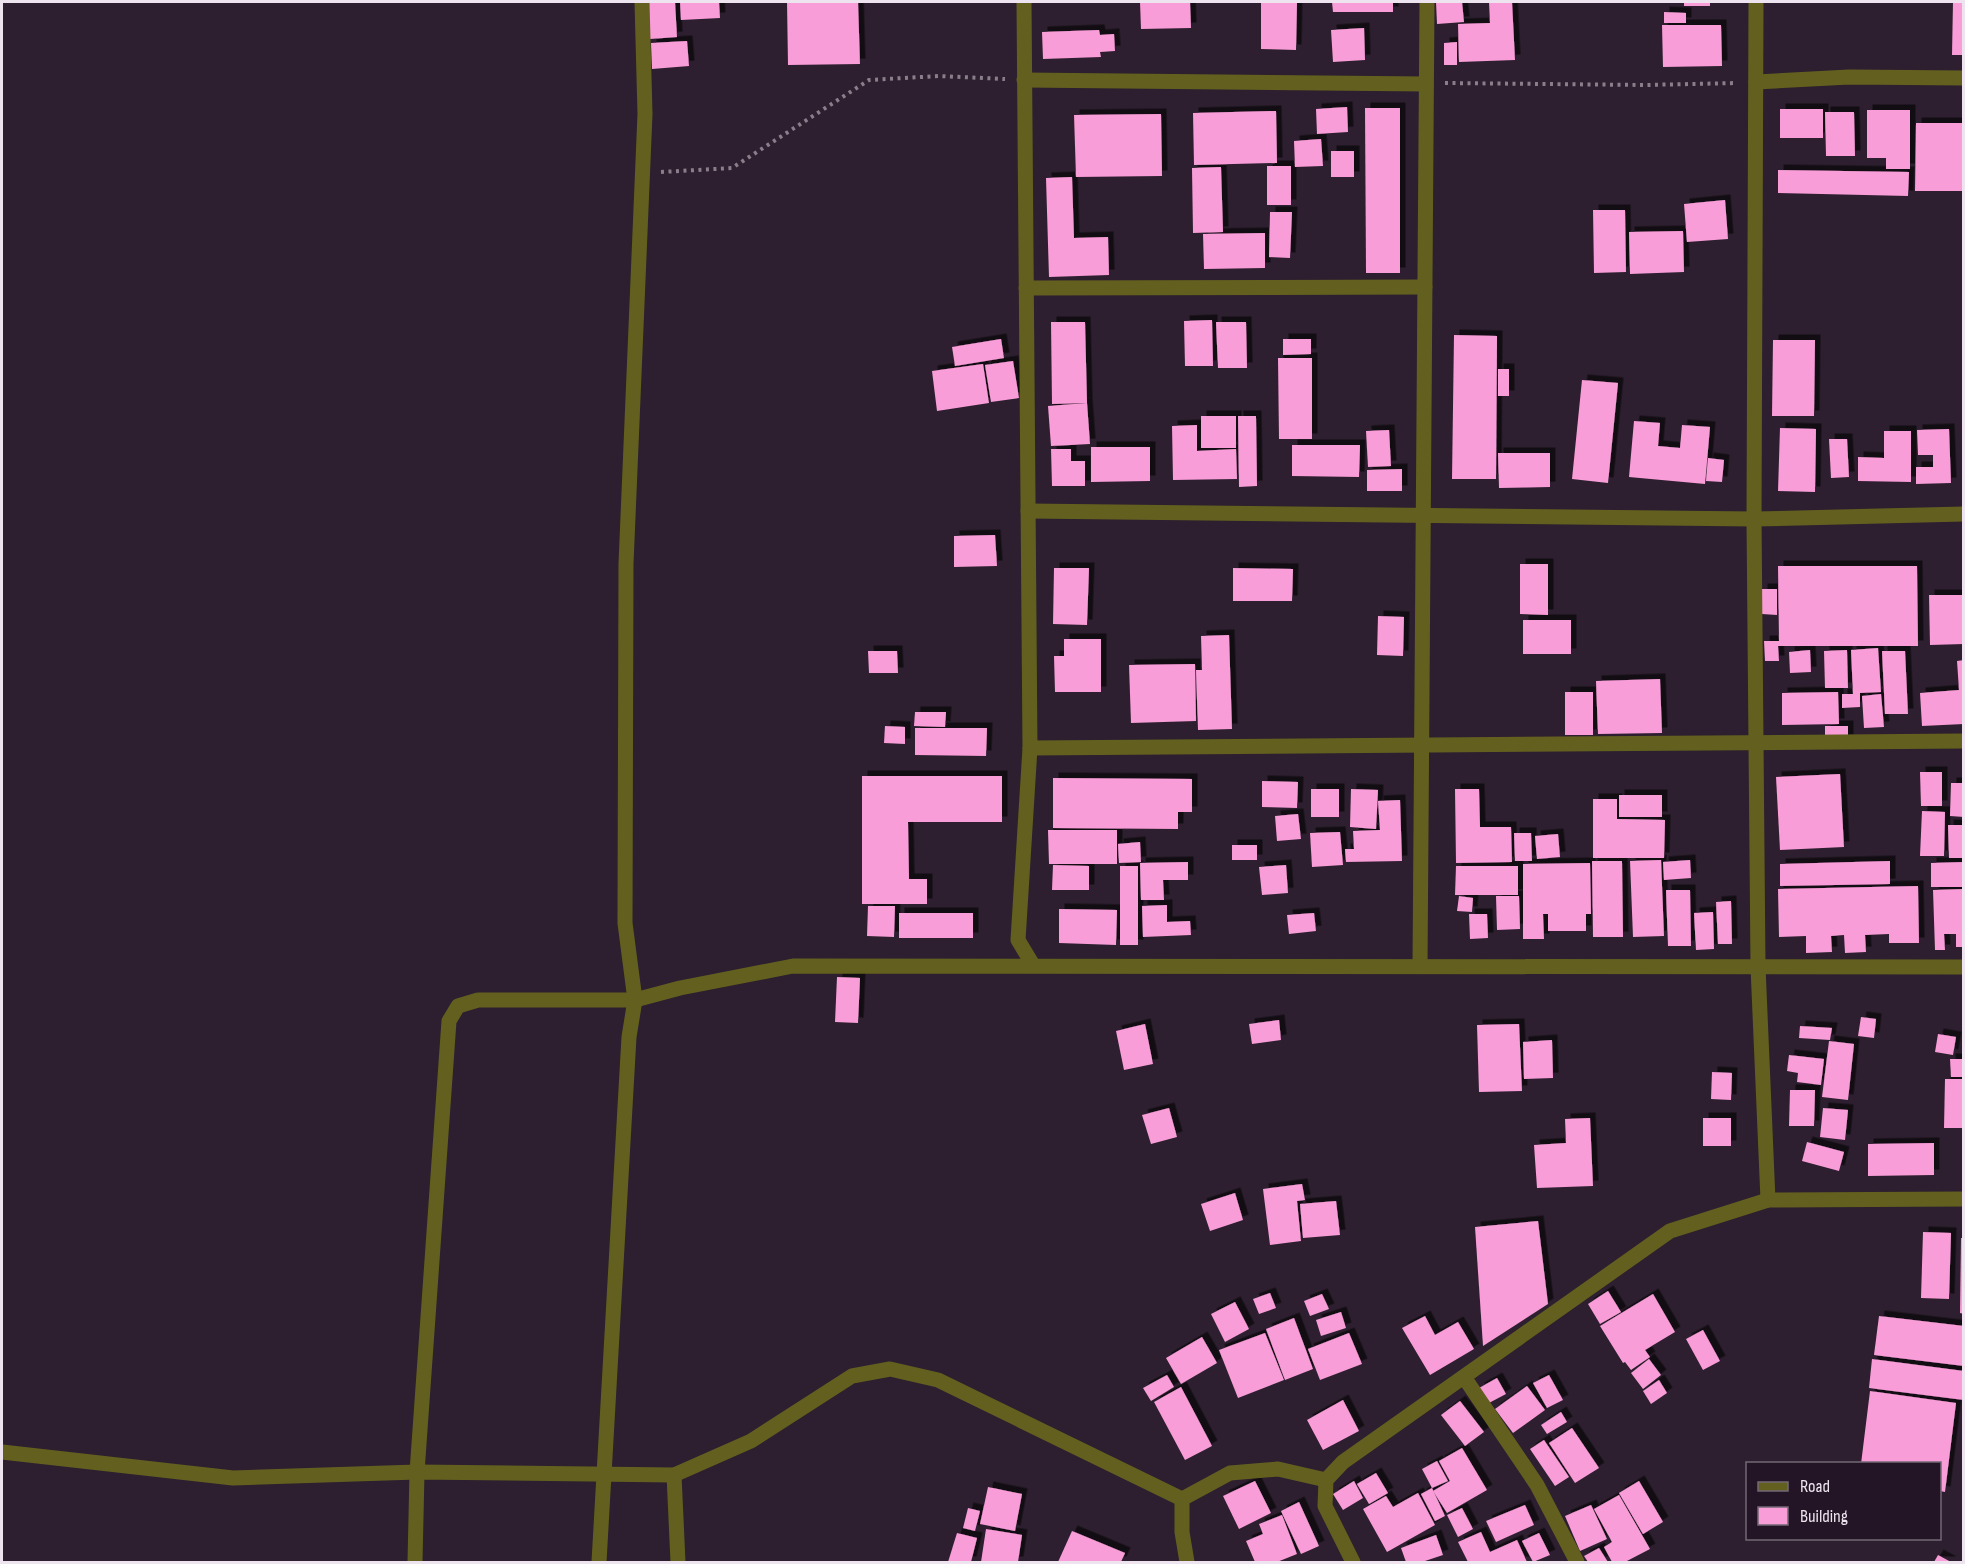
<svg xmlns="http://www.w3.org/2000/svg" width="1965" height="1564" viewBox="0 0 1965 1564" font-family="'Sofia Sans Condensed',sans-serif">
<style>
.building{fill:#f89dd8;filter:url(#shadow)}
.lines{fill:none;stroke-linecap:round;stroke-linejoin:round}
.path{stroke:#8a7e8b;stroke-width:4;stroke-dasharray:3 4.5;stroke-linecap:butt}
.minor{stroke:#63601f;stroke-width:15}
</style>
<defs>
<filter id="shadow"><feDropShadow dx="5.5" dy="-5.5" stdDeviation="0" flood-color="#0009"/></filter>
</defs>
<rect width="100%" height="100%" fill="#2d1f2f"/>
<g class="building">
<polygon points="648,2 675,2 677,37 650,39"/>
<polygon points="680,2 719,2 720,18 681,20"/>
<polygon points="787,2 858,2 860,64 788,65"/>
<polygon points="1140,2 1190,2 1191,28 1141,29"/>
<polygon points="1261,2 1297,2 1296,50 1261,49"/>
<polygon points="1332,2 1393,2 1393,12 1333,12"/>
<polygon points="1436,2 1462,2 1464,22 1437,24"/>
<polygon points="1489,2 1512,2 1515,60 1459,62 1458,24 1490,23"/>
<rect x="1684" y="2" width="26" height="4"/>
<polygon points="1953,2 1964,2 1964,55 1952,55"/>
<polygon points="1664,12 1686,13 1686,23 1664,23"/>
<polygon points="1662,25 1721,25 1722,66 1663,67"/>
<polygon points="1364,28 1365,60 1333,62 1331,30"/>
<polygon points="1099,30 1100,35 1114,34 1115,51 1100,52 1101,57 1043,59 1042,32"/>
<polygon points="687,41 689,66 652,69 651,43"/>
<polygon points="1457,42 1457,65 1444,65 1444,43"/>
<polygon points="1347,107 1348,132 1317,134 1316,109"/>
<polygon points="1365,108 1400,108 1400,273 1366,273"/>
<rect x="1780" y="109" width="43" height="29"/>
<polygon points="1867,110 1910,110 1910,169 1886,169 1886,158 1867,158"/>
<polygon points="1276,111 1277,163 1194,165 1193,113"/>
<polygon points="1825,112 1854,112 1855,156 1826,156"/>
<polygon points="1161,114 1162,176 1076,177 1074,115"/>
<polygon points="1916,123 1964,123 1964,191 1915,191"/>
<polygon points="1321,139 1323,166 1295,167 1294,141"/>
<rect x="1331" y="151" width="23" height="26"/>
<rect x="1267" y="166" width="24" height="39"/>
<polygon points="1221,167 1223,232 1193,233 1192,168"/>
<polygon points="1778,170 1909,172 1908,196 1778,193"/>
<polygon points="1072,177 1074,238 1108,237 1109,275 1049,277 1046,178"/>
<polygon points="1725,200 1728,239 1687,242 1684,204"/>
<polygon points="1593,210 1625,210 1626,272 1594,273"/>
<polygon points="1270,212 1292,212 1290,258 1269,257"/>
<polygon points="1683,231 1684,272 1630,274 1629,232"/>
<polygon points="1265,233 1265,268 1204,269 1203,234"/>
<polygon points="1212,320 1213,366 1185,366 1184,321"/>
<polygon points="1051,322 1085,322 1087,403 1052,404"/>
<polygon points="1216,322 1246,322 1247,368 1218,368"/>
<polygon points="1454,335 1497,336 1496,479 1452,479"/>
<polygon points="1001,339 1004,358 955,366 952,347"/>
<polygon points="1283,339 1311,339 1311,354 1283,355"/>
<polygon points="1773,340 1815,340 1814,416 1772,416"/>
<polygon points="1278,358 1312,358 1312,439 1279,439"/>
<polygon points="1013,361 1019,398 991,402 985,365"/>
<polygon points="983,364 989,403 937,411 932,371"/>
<rect x="1498" y="369" width="11" height="27"/>
<polygon points="1582,380 1618,383 1608,483 1572,479"/>
<polygon points="1087,403 1090,444 1051,446 1048,406"/>
<rect x="1201" y="416" width="35" height="32"/>
<polygon points="1238,416 1256,416 1257,486 1239,487"/>
<polygon points="1634,421 1660,423 1658,446 1680,448 1682,425 1710,427 1705,484 1629,477"/>
<polygon points="1197,425 1197,451 1236,449 1237,479 1173,480 1172,426"/>
<polygon points="1780,428 1816,429 1815,492 1778,491"/>
<polygon points="1949,429 1951,483 1916,484 1916,467 1933,467 1933,455 1918,455 1917,430"/>
<polygon points="1389,430 1391,466 1368,467 1366,431"/>
<polygon points="1884,431 1911,431 1911,482 1858,481 1858,457 1884,458"/>
<polygon points="1829,439 1847,439 1849,477 1831,478"/>
<polygon points="1292,445 1360,445 1359,477 1292,476"/>
<polygon points="1091,447 1150,447 1150,481 1091,482"/>
<polygon points="1051,449 1071,449 1071,461 1085,461 1085,486 1052,486"/>
<polygon points="1498,453 1550,453 1550,487 1499,488"/>
<polygon points="1708,458 1724,460 1722,482 1706,481"/>
<polygon points="1402,469 1402,491 1367,491 1367,470"/>
<polygon points="995,535 997,566 954,567 954,536"/>
<polygon points="1520,564 1548,564 1548,615 1520,614"/>
<polygon points="1778,566 1917,566 1918,646 1778,646 1779,661 1765,661 1764,641 1779,641"/>
<polygon points="1054,568 1089,568 1087,625 1053,624"/>
<polygon points="1233,568 1293,569 1292,601 1233,601"/>
<polygon points="1762,589 1777,589 1777,615 1762,614"/>
<polygon points="1929,595 1964,595 1964,644 1930,645"/>
<polygon points="1378,616 1404,617 1403,656 1377,655"/>
<rect x="1523" y="620" width="48" height="34"/>
<polygon points="1229,635 1232,729 1198,730 1196,670 1202,670 1201,636"/>
<polygon points="1064,639 1101,639 1101,692 1055,692 1054,656 1064,656"/>
<polygon points="1878,648 1881,692 1860,693 1860,707 1842,708 1842,694 1853,694 1851,650"/>
<polygon points="1810,650 1811,672 1790,673 1789,652"/>
<polygon points="1847,650 1848,688 1825,688 1824,651"/>
<polygon points="868,651 897,651 898,673 869,673"/>
<polygon points="1882,651 1905,651 1908,714 1885,714"/>
<polygon points="1964,660 1964,724 1922,726 1920,693 1959,690 1957,661"/>
<polygon points="1195,664 1196,721 1131,723 1129,665"/>
<polygon points="1660,679 1662,733 1598,734 1596,681"/>
<rect x="1565" y="692" width="28" height="43"/>
<polygon points="1838,692 1839,724 1782,725 1782,693"/>
<polygon points="1881,694 1884,727 1864,728 1862,696"/>
<polygon points="915,712 946,712 945,727 914,726"/>
<polygon points="885,726 905,727 905,744 884,743"/>
<polygon points="1825,726 1848,726 1848,740 1825,741"/>
<polygon points="915,728 987,728 986,756 915,755"/>
<polygon points="1920,772 1942,772 1942,806 1921,806"/>
<polygon points="1840,774 1844,847 1780,850 1776,777"/>
<polygon points="862,776 1002,776 1002,822 908,822 909,879 927,879 927,904 862,904"/>
<polygon points="1053,778 1192,779 1192,812 1178,812 1178,829 1053,828"/>
<polygon points="1262,781 1298,782 1297,808 1262,807"/>
<polygon points="1951,783 1964,783 1964,817 1950,816"/>
<rect x="1311" y="789" width="28" height="28"/>
<polygon points="1351,789 1378,790 1376,829 1350,827"/>
<polygon points="1455,789 1479,789 1480,827 1511,827 1512,862 1456,863"/>
<rect x="1619" y="795" width="43" height="22"/>
<polygon points="1593,799 1617,799 1617,819 1665,820 1664,858 1593,858"/>
<polygon points="1400,800 1402,861 1346,862 1345,849 1354,849 1353,831 1380,830 1378,801"/>
<polygon points="1922,811 1945,812 1944,856 1920,856"/>
<polygon points="1298,814 1301,839 1277,841 1275,816"/>
<polygon points="1948,825 1964,825 1964,858 1949,858"/>
<polygon points="1048,830 1117,830 1117,864 1049,864"/>
<polygon points="1340,832 1343,865 1312,867 1310,833"/>
<polygon points="1514,833 1531,833 1532,861 1515,861"/>
<polygon points="1558,834 1560,857 1537,859 1535,836"/>
<polygon points="1140,842 1141,862 1119,863 1118,844"/>
<rect x="1232" y="845" width="25" height="15"/>
<polygon points="1661,860 1664,936 1633,937 1630,861"/>
<polygon points="1690,860 1691,878 1664,880 1663,862"/>
<polygon points="1592,861 1622,861 1623,937 1593,937"/>
<polygon points="1890,861 1890,884 1780,886 1780,864"/>
<polygon points="1188,862 1188,880 1163,880 1164,900 1141,900 1140,863"/>
<polygon points="1964,862 1964,887 1931,887 1931,863"/>
<polygon points="1590,863 1591,914 1586,914 1586,931 1548,931 1548,914 1543,914 1544,939 1523,939 1523,864"/>
<polygon points="1053,865 1089,866 1089,890 1052,890"/>
<polygon points="1286,865 1288,893 1262,895 1259,867"/>
<rect x="1120" y="866" width="18" height="79"/>
<polygon points="1456,866 1518,866 1518,895 1455,895"/>
<polygon points="1918,886 1919,943 1889,943 1889,934 1865,935 1866,952 1845,953 1844,935 1831,936 1832,952 1806,953 1806,936 1779,937 1778,889"/>
<polygon points="1964,889 1964,947 1956,947 1956,934 1944,934 1945,950 1935,950 1933,890"/>
<polygon points="1666,890 1690,890 1691,946 1668,946"/>
<polygon points="1459,896 1473,898 1472,912 1457,911"/>
<polygon points="1496,896 1519,896 1520,929 1497,930"/>
<polygon points="1731,901 1732,944 1718,944 1716,902"/>
<polygon points="1167,905 1167,922 1190,921 1191,935 1143,937 1142,906"/>
<polygon points="868,906 895,906 894,937 867,936"/>
<polygon points="1059,909 1117,910 1116,945 1059,943"/>
<polygon points="1713,912 1714,949 1696,950 1694,913"/>
<rect x="899" y="913" width="74" height="25"/>
<polygon points="1314,913 1316,931 1289,934 1287,915"/>
<polygon points="1469,914 1487,914 1488,938 1470,939"/>
<polygon points="837,977 860,978 858,1023 835,1022"/>
<polygon points="1861,1017 1876,1019 1874,1038 1858,1036"/>
<polygon points="1279,1020 1281,1040 1252,1044 1249,1024"/>
<polygon points="1145,1024 1153,1064 1124,1070 1116,1031"/>
<polygon points="1519,1024 1522,1091 1479,1092 1477,1025"/>
<polygon points="1800,1026 1832,1028 1830,1040 1799,1038"/>
<polygon points="1938,1034 1956,1037 1953,1055 1935,1052"/>
<polygon points="1552,1040 1553,1078 1524,1079 1523,1042"/>
<polygon points="1829,1041 1854,1044 1848,1100 1822,1097"/>
<polygon points="1789,1055 1824,1059 1821,1085 1797,1082 1798,1073 1787,1071"/>
<polygon points="1950,1059 1964,1059 1964,1077 1951,1077"/>
<polygon points="1712,1072 1732,1073 1731,1100 1711,1099"/>
<polygon points="1945,1079 1964,1079 1964,1128 1944,1128"/>
<polygon points="1790,1090 1815,1090 1814,1126 1789,1126"/>
<polygon points="1169,1108 1177,1137 1151,1144 1142,1115"/>
<polygon points="1823,1108 1848,1110 1845,1140 1820,1137"/>
<polygon points="1590,1118 1593,1186 1537,1188 1534,1145 1566,1143 1565,1119"/>
<rect x="1703" y="1118" width="28" height="28"/>
<polygon points="1807,1142 1844,1152 1839,1171 1802,1161"/>
<polygon points="1934,1143 1934,1175 1868,1176 1868,1144"/>
<polygon points="1302,1184 1305,1200 1297,1201 1301,1241 1270,1245 1263,1189"/>
<polygon points="1235,1193 1243,1220 1210,1231 1201,1204"/>
<polygon points="1336,1201 1340,1235 1303,1238 1300,1204"/>
<polygon points="1538,1221 1548,1304 1483,1346 1475,1227"/>
<polygon points="1923,1232 1951,1233 1949,1299 1921,1298"/>
<polygon points="1961,1238 1964,1238 1964,1314 1960,1313"/>
<polygon points="1608,1291 1621,1312 1600,1324 1588,1304"/>
<polygon points="1270,1293 1276,1308 1259,1314 1253,1299"/>
<polygon points="1322,1294 1329,1309 1310,1316 1304,1301"/>
<polygon points="1653,1294 1675,1332 1645,1350 1650,1357 1631,1370 1625,1362 1623,1363 1600,1326"/>
<polygon points="1235,1302 1249,1329 1225,1342 1211,1314"/>
<polygon points="1341,1312 1346,1328 1321,1336 1316,1320"/>
<polygon points="1425,1316 1435,1335 1458,1322 1474,1349 1430,1375 1402,1328"/>
<polygon points="1879,1316 1964,1326 1964,1366 1874,1355"/>
<polygon points="1294,1318 1313,1369 1285,1380 1266,1329"/>
<polygon points="1703,1330 1720,1361 1703,1370 1686,1339"/>
<polygon points="1265,1333 1284,1380 1238,1398 1219,1350"/>
<polygon points="1349,1333 1362,1364 1320,1380 1308,1349"/>
<polygon points="1202,1337 1217,1363 1181,1384 1166,1358"/>
<polygon points="1649,1359 1661,1375 1643,1389 1631,1373"/>
<polygon points="1872,1359 1964,1371 1964,1400 1869,1388"/>
<polygon points="1167,1375 1174,1387 1151,1401 1143,1388"/>
<polygon points="1549,1375 1563,1400 1547,1408 1533,1383"/>
<polygon points="1497,1378 1506,1394 1487,1404 1479,1388"/>
<polygon points="1659,1380 1667,1393 1651,1404 1643,1391"/>
<polygon points="1527,1386 1545,1410 1513,1433 1495,1409"/>
<polygon points="1181,1387 1212,1446 1185,1460 1154,1402"/>
<polygon points="1870,1391 1956,1403 1945,1492 1940,1491 1940,1464 1861,1464"/>
<polygon points="1343,1400 1359,1431 1323,1450 1307,1420"/>
<polygon points="1460,1401 1484,1432 1465,1446 1441,1415"/>
<polygon points="1561,1412 1567,1422 1547,1434 1541,1425"/>
<polygon points="1572,1428 1599,1468 1575,1483 1549,1443"/>
<polygon points="1544,1440 1569,1477 1555,1486 1530,1449"/>
<polygon points="1462,1448 1487,1490 1447,1513 1433,1491 1450,1481 1439,1461"/>
<polygon points="1437,1461 1448,1481 1432,1488 1422,1469"/>
<polygon points="1376,1473 1388,1493 1369,1504 1357,1484"/>
<polygon points="1255,1481 1271,1513 1239,1529 1223,1496"/>
<polygon points="1354,1481 1363,1498 1343,1510 1333,1494"/>
<polygon points="1639,1481 1663,1522 1643,1534 1619,1493"/>
<polygon points="988,1487 1022,1494 1015,1531 980,1524"/>
<polygon points="1432,1488 1445,1516 1435,1521 1421,1494"/>
<polygon points="1418,1493 1435,1525 1387,1552 1363,1509 1386,1496 1393,1507"/>
<polygon points="1619,1495 1650,1549 1625,1562 1612,1562 1604,1547 1612,1542 1594,1509"/>
<polygon points="1299,1502 1319,1546 1301,1554 1281,1511"/>
<polygon points="1525,1505 1534,1525 1496,1542 1486,1521"/>
<polygon points="1591,1505 1607,1539 1580,1551 1565,1516"/>
<polygon points="968,1508 980,1511 975,1531 963,1528"/>
<polygon points="1462,1508 1473,1529 1458,1537 1447,1515"/>
<polygon points="1282,1515 1297,1554 1277,1562 1255,1562 1246,1541 1263,1534 1259,1524"/>
<polygon points="986,1529 1022,1535 1018,1562 981,1562"/>
<polygon points="1072,1531 1125,1553 1121,1562 1058,1562"/>
<polygon points="1481,1532 1490,1552 1517,1540 1527,1562 1468,1562 1458,1542"/>
<polygon points="957,1533 977,1538 971,1562 948,1562"/>
<polygon points="1539,1533 1550,1555 1533,1562 1522,1541"/>
<polygon points="1436,1535 1443,1555 1422,1562 1406,1562 1401,1548"/>
<polygon points="1599,1548 1608,1562 1588,1562 1584,1556"/>
<polygon points="1938,1555 1951,1562 1934,1562"/>
</g>
<g class="lines">
<g class="path">
<polyline points="1445,83 1645,85 1737,83"/>
<polyline points="661,172 732,168 869,80 939,76 1005,79"/>
</g>
<g class="minor">
<polyline points="1024,2 1030,748 1018,940 1033,965"/>
<polyline points="1756,2 1754,519 1758,967 1768,1200"/>
<polyline points="1024,80 1426,84"/>
<polyline points="1756,82 1849,77 1964,78"/>
<polyline points="1026,288 1425,287"/>
<polyline points="1028,511 1754,519 1964,514"/>
<polyline points="1030,748 1964,741"/>
<polyline points="1420,966 1427,2"/>
<polyline points="1464,1377 1537,1485 1577,1562"/>
<polyline points="2,1452 233,1478 417,1472 674,1475 751,1441 852,1376 890,1369 938,1380 1182,1499"/>
<polyline points="674,1475 678,1562"/>
<polyline points="415,1562 417,1472 449,1021 458,1006 478,1000 635,1000 625,923 626,564 645,114 642,2"/>
<polyline points="599,1562 629,1037 635,1000 680,988 793,966 1964,967"/>
<polyline points="1187,1562 1182,1532 1182,1499 1230,1473 1278,1469 1326,1480"/>
<polyline points="1353,1562 1325,1506 1326,1480 1343,1462 1670,1231 1768,1200 1964,1199"/>
</g>
</g>
<rect width="1965" height="1564" fill="none" stroke="#eee4ef" stroke-width="6"/>
<rect x="1746" y="1462" width="195" height="78" fill="#231525" stroke="#746876" stroke-width="1.5"/>
<rect x="1758" y="1482" width="30" height="9" fill="#63601f" stroke="#746876" stroke-width="1.5"/>
<text x="1800" y="1492" font-size="18" fill="#eee4ef">Road</text>
<rect x="1758" y="1507" width="30" height="18" fill="#f89dd8" stroke="#746876" stroke-width="1.5"/>
<text x="1800" y="1522" font-size="18" fill="#eee4ef">Building</text>
</svg>
